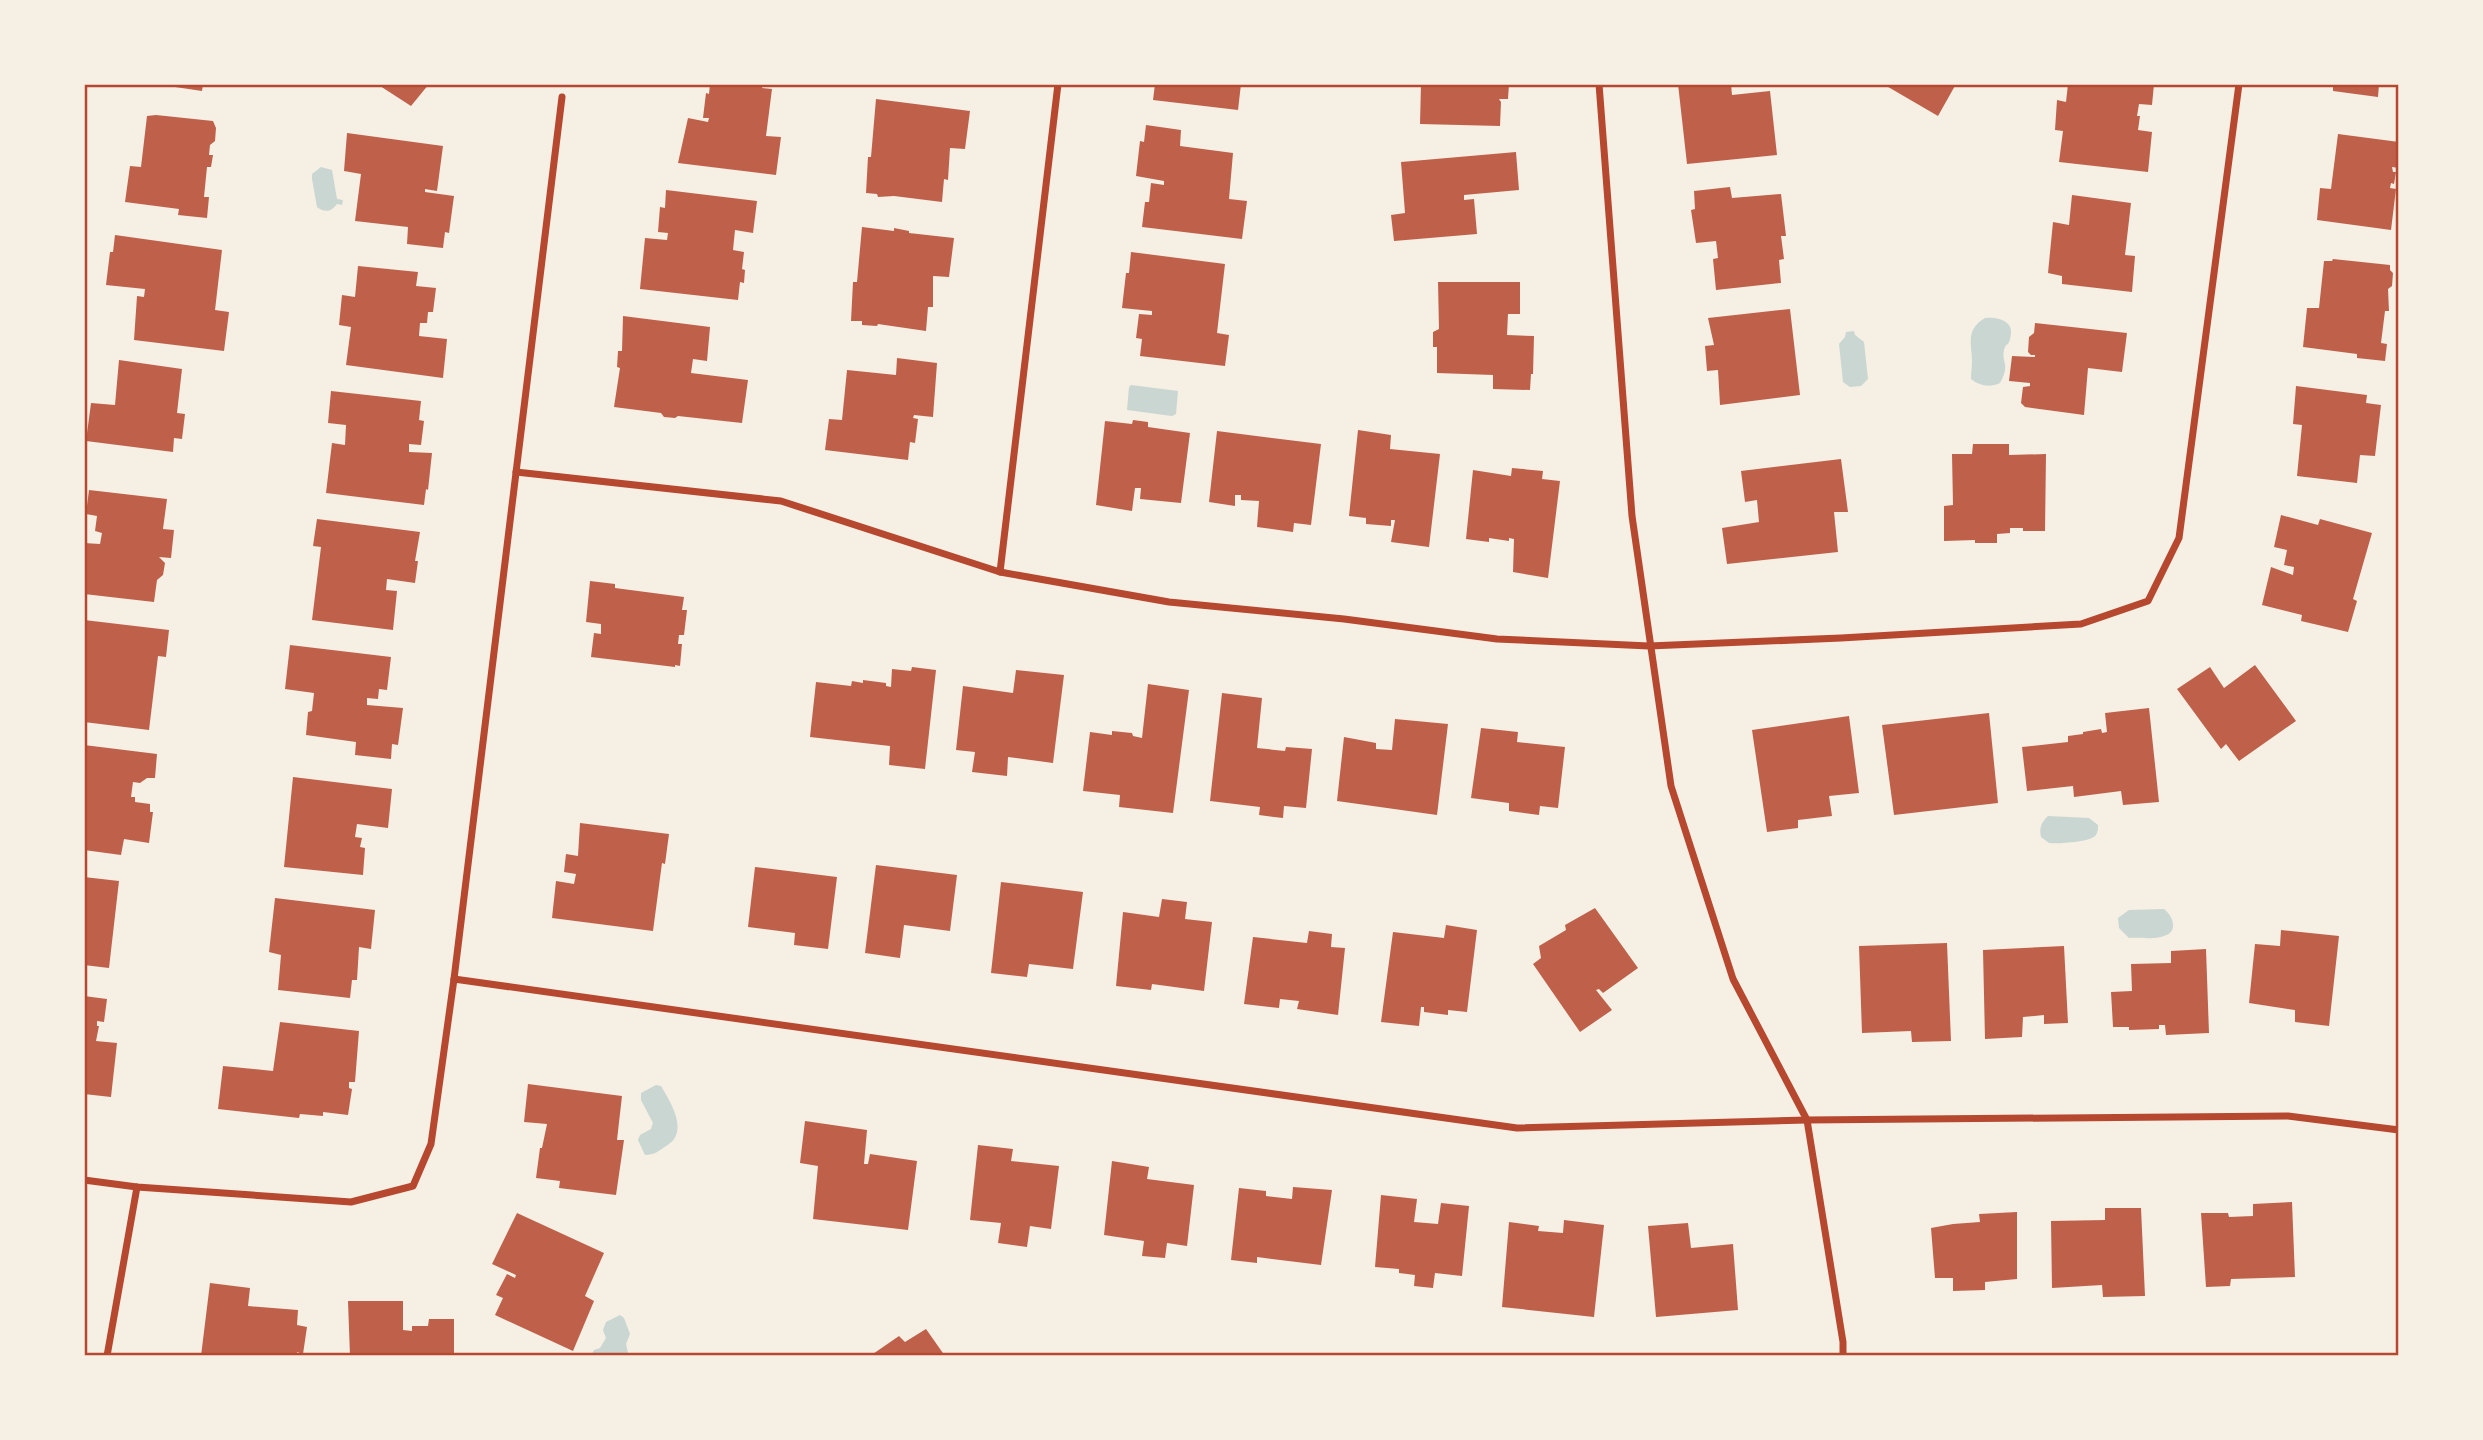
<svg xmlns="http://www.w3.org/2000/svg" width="2483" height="1440" viewBox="0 0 2483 1440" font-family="Merriweather,serif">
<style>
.water{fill:#c9d6d2}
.building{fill:#bf614a}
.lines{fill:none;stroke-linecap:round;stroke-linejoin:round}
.minor{stroke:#b5482f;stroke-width:7}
.neatline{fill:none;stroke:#b5482f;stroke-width:2.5}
</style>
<rect width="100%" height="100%" fill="#f6efe4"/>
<g class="water">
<path d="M321,167l11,3 5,29 6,1 -1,5 -5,-1c-6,8 -12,9 -20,3l-5,-28v-5z"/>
<path d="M1985,318c13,-1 31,3 25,21 -3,10 -3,1 -6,11 -3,13 7,13 -4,33 -10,5 -20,3 -29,-4 0,-6 1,-12 1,-18 0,-18 -7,-31 13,-43z"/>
<polygon points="1854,331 1855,335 1864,342 1868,379 1861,386 1850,387 1843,382 1839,344 1845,337 1846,332"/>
<polygon points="1131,385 1178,391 1176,414 1172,416 1127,410 1129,387"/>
<path d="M2048,816l41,2 9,7c0,3 0,8 -3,11 -6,6 -37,8 -46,7l-8,-6c-2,-9 0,-14 7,-21z"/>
<path d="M2164,909c9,7 15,23 0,27 -10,4 -25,1 -35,2l-10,-10 -1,-10 11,-8z"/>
<path d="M656,1085l5,1c10,17 29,47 5,60 -7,5 -12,9 -21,9l-7,-15 2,-5 11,-6 2,-6 -12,-23v-7z"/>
<polygon points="620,1315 624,1318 630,1334 626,1344 628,1353 632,1356 591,1356 594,1350 600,1348 606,1338 603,1330 606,1322"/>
</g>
<g class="building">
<polygon points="155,84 203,84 202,91"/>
<polygon points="377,84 429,84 411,106"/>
<polygon points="710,84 763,84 762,88 772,89 766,136 781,137 776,175 678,163 688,118 708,122 709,118 703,118 706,93 709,94"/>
<polygon points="1155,84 1241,84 1238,110 1153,100"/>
<polygon points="1421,84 1509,84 1508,99 1499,99 1501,102 1500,126 1420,124"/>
<polygon points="1678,84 1731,84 1732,95 1770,91 1777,155 1687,164"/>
<polygon points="1883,84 1956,84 1938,116"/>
<polygon points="2068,84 2154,84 2152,105 2139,104 2137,116 2140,116 2138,130 2152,132 2148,172 2059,162 2063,131 2055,130 2057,100 2066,102"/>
<polygon points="2333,84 2379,84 2378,97 2333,91"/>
<polygon points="876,99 970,111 965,149 950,148 948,180 944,179 942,202 894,196 878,197 877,194 866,193 868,157 871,157"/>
<polygon points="156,115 213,121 216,128 215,141 210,145 209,155 213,155 211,167 207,167 204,197 209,197 207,218 178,215 179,209 125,202 130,166 141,167 147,116"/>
<polygon points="1146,125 1181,130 1180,146 1233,153 1229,199 1247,201 1242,239 1142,227 1145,202 1149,202 1151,183 1164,185 1164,181 1136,176 1140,141 1144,142"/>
<polygon points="347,133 443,146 437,191 425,189 425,192 454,196 449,233 445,232 443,248 407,244 408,227 355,221 361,174 344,171"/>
<polygon points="2338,134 2399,142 2399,168 2392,167 2393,172 2396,172 2394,184 2391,183 2390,188 2396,189 2391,230 2317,220 2320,188 2331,189"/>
<polygon points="1516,152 1519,190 1464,195 1464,200 1474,199 1477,234 1394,241 1391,215 1405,213 1401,162"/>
<polygon points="1730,187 1732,198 1781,194 1786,236 1781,236 1784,259 1779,260 1781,283 1716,290 1713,259 1718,258 1716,241 1696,243 1691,210 1695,209 1694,191"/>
<polygon points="666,190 757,201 753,233 735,230 733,250 744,252 742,269 745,270 744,283 740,282 738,300 640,289 645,238 667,240 668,233 658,232 660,207 665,208"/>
<polygon points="2072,195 2131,203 2125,255 2135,256 2132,292 2062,284 2062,276 2048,273 2053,222 2069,225"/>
<polygon points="862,227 894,231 894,228 909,231 909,233 954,238 949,277 933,276 933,307 928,307 926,331 878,324 877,326 862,325 862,321 851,321 853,282 857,282"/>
<polygon points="115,235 222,250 215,310 229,312 224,351 134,340 137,296 144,297 145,289 106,285 110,252 113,252"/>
<polygon points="1131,252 1225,264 1217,333 1229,335 1225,366 1140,356 1142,339 1136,338 1139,314 1152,315 1152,311 1122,308 1126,273 1129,273"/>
<polygon points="2333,259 2390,265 2390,270 2393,273 2392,286 2388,289 2389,311 2385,311 2381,343 2387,344 2385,361 2357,358 2357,354 2303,347 2307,308 2319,308 2324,261 2332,261"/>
<polygon points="358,266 418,272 416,286 436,288 433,312 428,312 427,323 420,323 419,336 447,339 443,378 346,365 351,327 339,325 342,295 355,297"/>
<polygon points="1438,282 1520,282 1520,314 1508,314 1507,335 1534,336 1533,374 1531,374 1530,390 1493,389 1493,375 1437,373 1437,347 1433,347 1433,332 1439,329"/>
<polygon points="1790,309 1800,395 1720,405 1718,370 1707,371 1705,346 1714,345 1708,318"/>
<polygon points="623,316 710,327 707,361 693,359 691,373 748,380 742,423 678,416 675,418 664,417 661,413 614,407 620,368 617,367 618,351 622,351"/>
<polygon points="2035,323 2127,333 2122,372 2088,368 2084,415 2025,407 2021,403 2023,387 2030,386 2030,383 2009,381 2012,356 2035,357 2035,355 2031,355 2028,352 2029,337 2034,333"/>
<polygon points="897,358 937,363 933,417 914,415 913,418 918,419 915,443 910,442 908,460 825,450 829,419 842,420 847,370 896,375"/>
<polygon points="119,360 182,369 177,413 185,414 182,439 174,438 173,452 86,441 91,403 115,405"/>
<polygon points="2296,386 2367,395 2366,403 2381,405 2375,456 2360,455 2357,483 2297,476 2302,425 2293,424"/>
<polygon points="331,391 421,401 419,420 424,421 421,445 409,444 409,452 432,453 428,490 426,489 424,505 326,493 332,443 345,445 346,425 328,423"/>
<polygon points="1133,420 1148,422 1148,427 1190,433 1181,503 1140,499 1141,488 1135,488 1132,511 1096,505 1105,421 1132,424"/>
<polygon points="1358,430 1391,435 1390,449 1440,454 1429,547 1391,542 1395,520 1391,520 1391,526 1366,524 1366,518 1349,516"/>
<polygon points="1217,431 1321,444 1311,525 1294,523 1293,532 1257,527 1259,501 1241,500 1241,495 1235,495 1235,506 1209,502"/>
<polygon points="1973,444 2009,444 2009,455 2046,454 2045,531 2023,531 2023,528 2010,528 2010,533 1997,534 1997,543 1975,543 1975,540 1944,541 1944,506 1953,505 1952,454 1972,454"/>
<polygon points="1841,459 1848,512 1834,512 1838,552 1727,564 1722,528 1759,522 1757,500 1745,502 1741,471"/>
<polygon points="1512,468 1543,471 1542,479 1560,481 1548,578 1513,572 1514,539 1509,538 1509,541 1489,538 1489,542 1466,539 1473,470 1511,476"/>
<polygon points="89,490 167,499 163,529 174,530 171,558 159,557 165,563 163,575 157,580 154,602 84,594 84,543 100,544 102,533 95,531 97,516 86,514"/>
<polygon points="2281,515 2318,525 2320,519 2372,533 2353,599 2357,601 2348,632 2301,621 2302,615 2262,605 2271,567 2293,575 2294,567 2284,565 2287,550 2274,547"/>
<polygon points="317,519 420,532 415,561 418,561 415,583 387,579 386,590 397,591 393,630 312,620 321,547 313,546"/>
<polygon points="590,581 615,584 615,588 684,597 682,610 687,610 684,635 679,635 678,644 682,644 680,666 675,665 675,667 591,657 594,633 601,634 601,624 586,622"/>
<polygon points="84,620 169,630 166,657 158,656 149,730 84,722 84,683 86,683 87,672 84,671"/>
<polygon points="290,645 391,657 387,690 379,689 378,699 367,698 367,705 403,708 398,745 392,744 391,759 355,755 356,742 306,735 308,712 312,711 314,693 285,689"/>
<polygon points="2255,665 2296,721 2239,761 2226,744 2221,749 2177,689 2210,667 2224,688"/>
<polygon points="912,667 936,670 925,769 889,765 890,746 810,737 816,682 851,686 852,681 863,683 863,680 886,683 886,686 891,687 892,669 911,671"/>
<polygon points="1016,670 1064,675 1053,763 1008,757 1007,776 972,772 975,752 956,750 963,686 1013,693"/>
<polygon points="1148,684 1189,690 1173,813 1119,807 1120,795 1083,791 1090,732 1112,735 1112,731 1132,733 1133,736 1142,738"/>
<polygon points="1222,693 1262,698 1257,748 1285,751 1286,747 1312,749 1306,808 1284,806 1283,818 1259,815 1260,807 1210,801"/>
<polygon points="2149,708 2159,802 2123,805 2121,791 2074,797 2073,786 2027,791 2022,747 2068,742 2068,736 2083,734 2083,732 2101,729 2102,733 2107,732 2105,713"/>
<polygon points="1989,713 1998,803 1894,815 1882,725"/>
<polygon points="1849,716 1859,793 1829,796 1832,816 1798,820 1798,828 1767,832 1752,730"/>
<polygon points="1395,719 1448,724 1437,815 1337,801 1344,737 1376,743 1376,749 1392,750"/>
<polygon points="1481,728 1518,732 1517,742 1565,747 1558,808 1540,806 1539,815 1509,811 1509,803 1471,798"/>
<polygon points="84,745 157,754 155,778 147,778 140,783 133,782 131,797 135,797 135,802 150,804 150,812 153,812 149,843 124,839 121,855 84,850"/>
<polygon points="293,777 392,789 388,828 357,824 355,837 362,838 360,847 365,848 363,875 284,867"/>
<polygon points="580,823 669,834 665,864 662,863 653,931 552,918 556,881 574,884 576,874 564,872 566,854 578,856"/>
<polygon points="876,865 957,875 950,931 904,925 900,958 865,953"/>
<polygon points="755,867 837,877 828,949 794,945 795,933 748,927"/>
<polygon points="84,877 119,881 109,968 84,965"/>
<polygon points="1001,882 1083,892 1073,969 1029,964 1027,977 991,973"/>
<polygon points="275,898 375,910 371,949 359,947 357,980 352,980 350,998 278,990 281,955 269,952"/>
<polygon points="1162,899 1187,902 1185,919 1212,922 1204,991 1152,984 1151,990 1116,986 1123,912 1159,917"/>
<polygon points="1595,908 1638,968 1603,993 1599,989 1596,990 1612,1010 1580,1032 1533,964 1541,958 1539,946 1566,930 1565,925"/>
<polygon points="1446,925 1477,930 1467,1012 1448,1010 1448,1015 1424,1012 1424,1007 1421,1007 1419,1026 1381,1022 1393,932 1444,938"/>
<polygon points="2281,930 2339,936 2329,1026 2295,1022 2295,1010 2249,1003 2255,944 2280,946"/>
<polygon points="1309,931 1332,934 1331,947 1345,948 1338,1015 1297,1009 1299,1001 1280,999 1279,1008 1244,1004 1253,937 1307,943"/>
<polygon points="1947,943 1951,1041 1912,1042 1911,1031 1862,1033 1859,946"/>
<polygon points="2064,946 2068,1023 2044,1024 2044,1015 2023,1017 2022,1037 1985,1039 1983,950"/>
<polygon points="2206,949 2209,1033 2166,1035 2165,1025 2159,1025 2159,1029 2129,1030 2129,1027 2113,1027 2111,992 2132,991 2131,964 2171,963 2171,951"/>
<polygon points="84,996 107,999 104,1022 97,1021 97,1026 99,1026 96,1041 117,1043 111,1097 84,1094"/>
<polygon points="280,1022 359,1031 355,1082 349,1082 349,1088 352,1089 348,1115 323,1112 323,1116 300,1114 299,1118 218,1109 223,1066 273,1071"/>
<polygon points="528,1084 622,1096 617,1140 624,1140 616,1195 559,1188 560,1181 536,1178 540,1148 542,1148 547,1124 524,1122"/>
<polygon points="805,1121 867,1130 864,1164 868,1164 870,1154 917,1161 908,1230 813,1219 818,1166 800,1163"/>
<polygon points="978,1145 1013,1149 1011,1161 1059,1166 1051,1229 1030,1226 1027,1247 998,1243 1001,1223 970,1220"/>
<polygon points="1112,1161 1149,1167 1147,1179 1194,1185 1187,1246 1167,1243 1165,1258 1142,1256 1144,1241 1104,1235"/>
<polygon points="1293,1187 1332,1190 1321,1265 1257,1257 1257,1263 1231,1260 1239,1188 1266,1191 1266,1196 1292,1199"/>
<polygon points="1381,1195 1417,1199 1414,1222 1438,1224 1441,1203 1469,1206 1462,1276 1435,1273 1433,1288 1414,1286 1415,1275 1399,1273 1399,1269 1375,1267"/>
<polygon points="2292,1202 2295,1277 2231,1279 2230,1286 2206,1287 2201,1213 2228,1213 2229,1217 2253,1216 2253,1204"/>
<polygon points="2105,1208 2141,1208 2145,1296 2103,1297 2102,1285 2052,1288 2051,1221 2105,1220"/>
<polygon points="2017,1212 2017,1279 1985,1282 1985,1290 1953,1291 1953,1278 1935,1278 1931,1228 1953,1224 1980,1222 1979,1214"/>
<polygon points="517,1213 604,1253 585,1296 594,1301 573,1351 495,1315 503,1298 496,1295 507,1274 515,1278 516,1275 492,1264"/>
<polygon points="1564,1220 1604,1225 1594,1317 1502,1307 1509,1222 1539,1226 1538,1231 1563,1233"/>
<polygon points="1688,1223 1691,1248 1733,1244 1738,1310 1656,1317 1648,1226"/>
<polygon points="210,1283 250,1288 248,1306 298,1310 297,1325 307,1327 303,1354 297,1352 297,1356 201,1356"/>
<polygon points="348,1301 403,1301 403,1330 412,1331 412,1326 428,1326 429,1319 454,1319 454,1356 350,1356"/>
<polygon points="926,1329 945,1356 870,1356 899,1336 905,1342"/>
</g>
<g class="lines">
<g class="minor">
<polyline points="1599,84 1632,516 1671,786 1733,979 1807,1120 1843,1342 1843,1356"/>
<polyline points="516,472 781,501 1000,572 1169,602 1344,619 1497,639 1649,646 1841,638 2081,624 2148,601 2179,538 2239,84"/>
<polyline points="1000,572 1058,84"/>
<polyline points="454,979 1517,1128 1807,1120 2288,1116 2399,1130"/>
<polyline points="84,1180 137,1187 351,1202 413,1186 431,1144 454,979 562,97"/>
<polyline points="107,1356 137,1187"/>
</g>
</g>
<rect width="2483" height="1440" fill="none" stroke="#f6efe4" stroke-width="172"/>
<rect x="86" y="86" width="2311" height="1268" class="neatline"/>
</svg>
